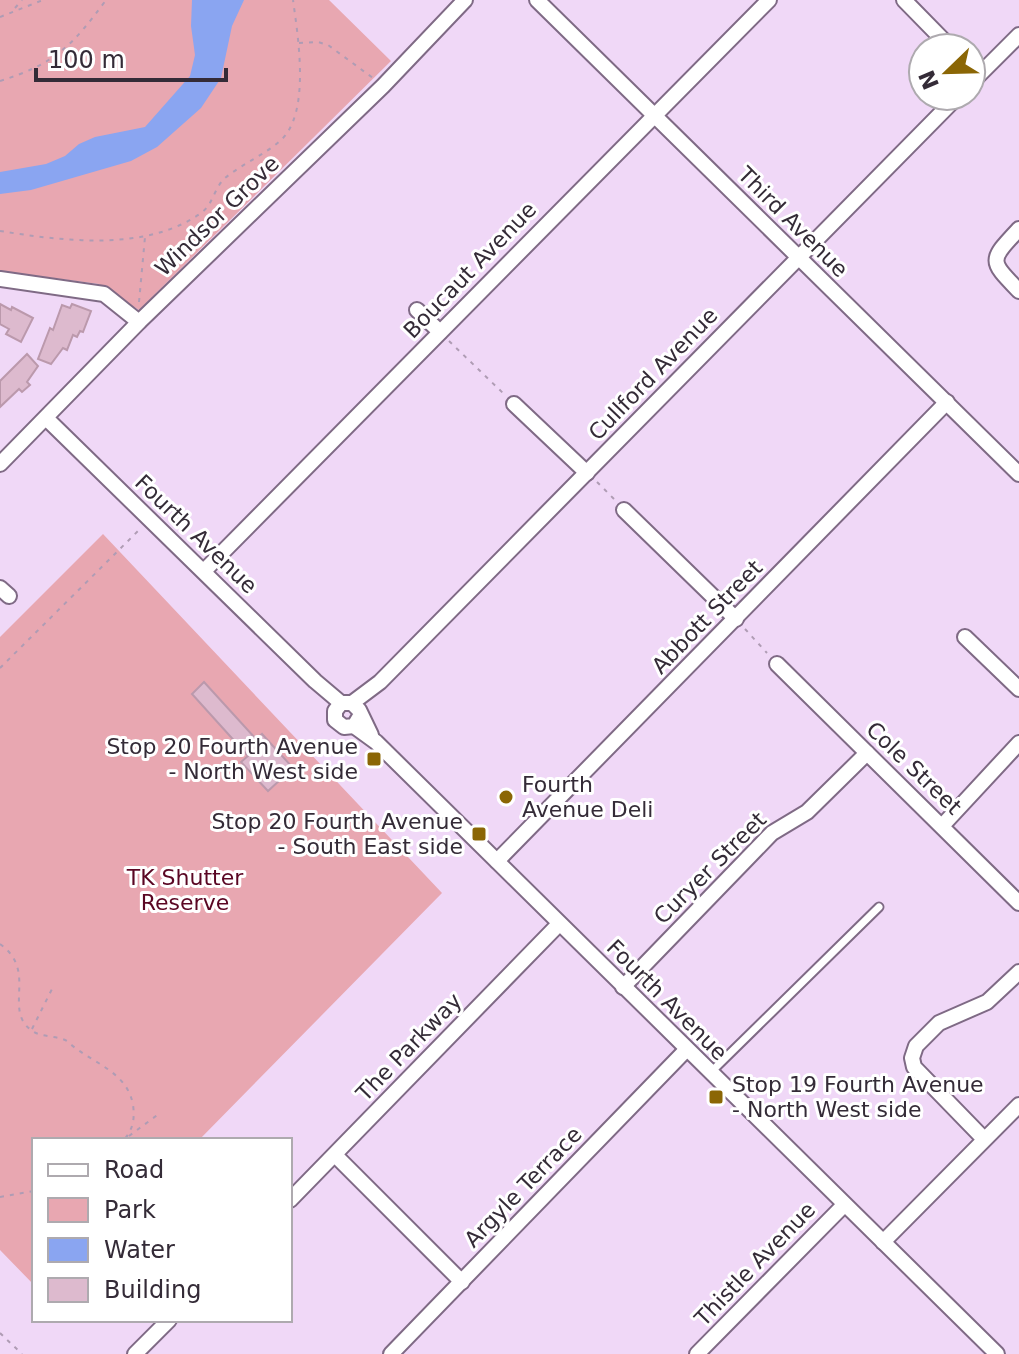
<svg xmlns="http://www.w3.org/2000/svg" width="1019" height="1354" viewBox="0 0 1019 1354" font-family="'DejaVu Sans',sans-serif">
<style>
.green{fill:#e8a7b1}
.water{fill:#8aa5f1}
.building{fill:#ddbace;stroke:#bb99ac;stroke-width:2}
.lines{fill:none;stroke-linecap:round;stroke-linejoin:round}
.service-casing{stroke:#7f6a85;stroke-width:11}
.minor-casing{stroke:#7f6a85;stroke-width:18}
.path{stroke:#af9cb4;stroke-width:2;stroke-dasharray:4 6;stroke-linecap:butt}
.service{stroke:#fff;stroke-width:7}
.minor{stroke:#fff;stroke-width:14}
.poi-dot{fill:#8b6605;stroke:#fff;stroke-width:3}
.labels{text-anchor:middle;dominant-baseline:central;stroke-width:6;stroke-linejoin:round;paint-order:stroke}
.street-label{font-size:22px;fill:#342b37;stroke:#fff}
.poi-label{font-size:22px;fill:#342b37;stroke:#fff;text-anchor:end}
.park-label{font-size:22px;fill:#5a0623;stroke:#fff}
</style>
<rect width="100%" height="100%" fill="#f0d8f7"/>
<g class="green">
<polygon points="0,0 329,0 391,61 139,310 99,284 0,271"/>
<polygon points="103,534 442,893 199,1140 34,1140 34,1285 0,1250 0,637"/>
</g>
<polygon class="water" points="192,0 244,0 232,26 221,78 201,108 157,147 131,161 31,190 0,194 0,172 46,164 65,156 79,144 95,137 145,127 190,76 195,55 191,26"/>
<g class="building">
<polygon points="0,304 11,310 12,307 33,318 21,342 6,334 9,329 0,324"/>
<polygon points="72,304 91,311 83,332 80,331 77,337 73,335 67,350 63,348 51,364 38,359 50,328 53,330 62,305 70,308"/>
<polygon points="27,354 38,366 27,382 30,385 22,392 19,389 0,407 0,381"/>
<polygon points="204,682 256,739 262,734 293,768 268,791 241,762 248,756 192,694"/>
</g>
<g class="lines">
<g class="service-casing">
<polyline id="service" points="711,1072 879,907"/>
</g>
<g class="minor-casing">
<g id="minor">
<polyline points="537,0 1019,474"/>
<polyline points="904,0 951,48"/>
<polyline points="971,83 1019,35"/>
<path d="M1019,229c-30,32 -30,31 0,62"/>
<polyline points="0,279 104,294 139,322"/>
<polyline points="417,310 440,332"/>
<polyline points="514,404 587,473"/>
<polyline points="46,418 315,681 341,703"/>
<polyline points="0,464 139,322 383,86 465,0"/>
<polyline points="624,510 736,619"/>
<polyline points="204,571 769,0"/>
<polyline points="0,588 9,596"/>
<polyline points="965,637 1019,689"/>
<polyline points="777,664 1019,903"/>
<polyline points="352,703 380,682 958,96"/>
<polyline points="360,716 354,726 344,727 335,720 335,711 341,703 352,703 359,710 371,735"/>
<path d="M354,726l22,16c208,203 413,409 621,612"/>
<polyline points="942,826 1019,743"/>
<polyline points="497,861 947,402"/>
<polyline points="623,987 772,833 807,812 867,753"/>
<polyline points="983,1138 914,1067 912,1058 916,1046 939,1023 987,1002 1019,972"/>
<polyline points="335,1155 462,1282"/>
<polyline points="290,1200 559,924"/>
<polyline points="883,1242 1019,1105"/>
<polyline points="135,1354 169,1320"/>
<polyline points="391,1354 686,1050"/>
<polyline points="697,1354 844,1205"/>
</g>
</g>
<g class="path">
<polyline points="15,8 22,0"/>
<polyline points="0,17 43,0"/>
<polyline points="299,43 318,42 328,45 373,78"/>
<path d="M0,81c55,-17 73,-36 106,-81"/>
<path d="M0,231c63,10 147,21 201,-18 12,-8 13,-25 24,-35 17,-14 39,-23 55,-37 31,-27 18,-104 13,-141"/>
<polyline points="139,302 145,237"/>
<polyline points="449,341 505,395"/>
<polyline points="597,482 615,500"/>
<polyline points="745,629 767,653"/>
<polyline points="0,668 141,528"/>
<path d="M0,944c38,27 3,65 31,86 10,8 25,5 36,11 23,22 60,29 66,64 2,14 0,24 -9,35"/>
<polyline points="32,1029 52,989"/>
<polyline points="129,1136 160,1113"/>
<polyline points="0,1197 34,1191"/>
<polyline points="0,1333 22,1354"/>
</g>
<use href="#service" class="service"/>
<use href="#minor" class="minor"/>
</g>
<g class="poi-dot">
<rect x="366" y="751" width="16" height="16" rx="4"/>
<circle cx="506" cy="797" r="8"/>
<rect x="471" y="826" width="16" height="16" rx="4"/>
<rect x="708" y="1089" width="16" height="16" rx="4"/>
</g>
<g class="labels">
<g class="street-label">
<text transform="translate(217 216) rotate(-44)">Windsor Grove</text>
<text transform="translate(793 222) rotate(45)">Third Avenue</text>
<text transform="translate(470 270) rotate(-46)">Boucaut Avenue</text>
<text transform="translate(653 374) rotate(-46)">Cullford Avenue</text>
<text transform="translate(196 534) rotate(44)">Fourth Avenue</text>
<text transform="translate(707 617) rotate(-46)">Abbott Street</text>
<text transform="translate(914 768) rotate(44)">Cole Street</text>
<text transform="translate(710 868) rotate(-45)">Curyer Street</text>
<text transform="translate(667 1000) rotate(45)">Fourth Avenue</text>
<text transform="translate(409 1047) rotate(-46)">The Parkway</text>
<text transform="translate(523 1187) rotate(-46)">Argyle Terrace</text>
<text transform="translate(755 1264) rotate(-46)">Thistle Avenue</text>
</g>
<g class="poi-label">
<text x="358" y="746">Stop 20 Fourth Avenue<tspan x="358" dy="25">- North West side</tspan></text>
<text x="522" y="784" text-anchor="start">Fourth<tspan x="522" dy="25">Avenue Deli</tspan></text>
<text x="463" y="821">Stop 20 Fourth Avenue<tspan x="463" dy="25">- South East side</tspan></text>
<text x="732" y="1084" text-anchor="start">Stop 19 Fourth Avenue<tspan x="732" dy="25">- North West side</tspan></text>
</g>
<g class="park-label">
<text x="185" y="877">TK Shutter<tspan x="185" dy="25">Reserve</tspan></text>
</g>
</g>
<rect x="32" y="1138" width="260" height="184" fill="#ffffff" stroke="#aeaaaf" stroke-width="2"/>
<rect x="48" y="1164" width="40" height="12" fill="#ffffff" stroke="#aeaaaf" stroke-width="2"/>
<text x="104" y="1178" font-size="24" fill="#342b37">Road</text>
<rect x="48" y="1198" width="40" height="24" fill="#e8a7b1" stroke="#aeaaaf" stroke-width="2"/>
<text x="104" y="1218" font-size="24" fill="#342b37">Park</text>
<rect x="48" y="1238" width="40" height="24" fill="#8aa5f1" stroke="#aeaaaf" stroke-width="2"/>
<text x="104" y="1258" font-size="24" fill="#342b37">Water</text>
<rect x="48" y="1278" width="40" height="24" fill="#ddbace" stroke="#aeaaaf" stroke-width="2"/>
<text x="104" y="1298" font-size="24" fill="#342b37">Building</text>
<g transform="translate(947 72) rotate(247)"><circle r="38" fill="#ffffff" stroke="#aeaaaf" stroke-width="2"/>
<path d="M0-6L14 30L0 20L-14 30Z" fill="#8b6605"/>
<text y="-12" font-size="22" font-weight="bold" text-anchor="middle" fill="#342b37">N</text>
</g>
<path d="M36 68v12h190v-12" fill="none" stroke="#342b37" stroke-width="4"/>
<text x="48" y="68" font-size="24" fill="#342b37" stroke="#ffffff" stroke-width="6" paint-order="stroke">100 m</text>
</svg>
